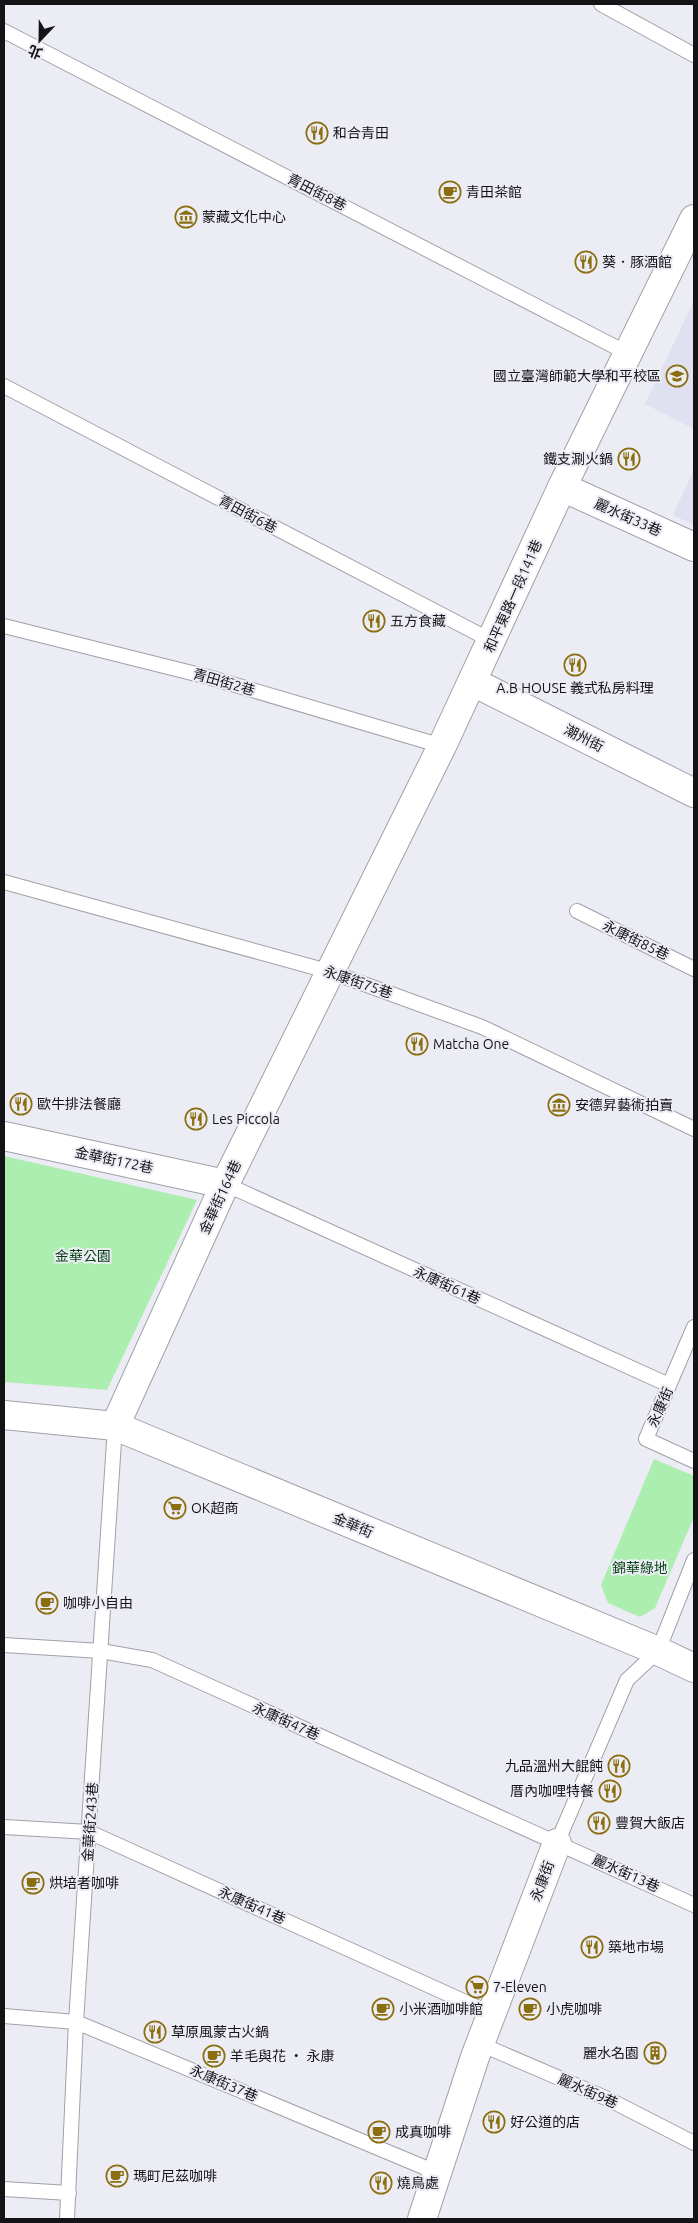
<svg xmlns="http://www.w3.org/2000/svg" width="698" height="2223" viewBox="0 0 698 2223" font-family="Ubuntu,'Noto Sans TC',sans-serif">
<style>
.built{fill:#dfe0f0}
.green{fill:#aceeaf}
.lines{fill:none;stroke-linecap:round;stroke-linejoin:round}
.service-casing{stroke:#a0a1a9;stroke-width:16}
.minor-casing{stroke:#a0a1a9;stroke-width:30}
.tertiary-casing{stroke:#a0a1a9;stroke-width:30}
.service{stroke:#fff;stroke-width:14}
.minor{stroke:#fff;stroke-width:28}
.tertiary{stroke:#fff;stroke-width:28}
.labels{text-anchor:middle;dominant-baseline:central;stroke-width:4;stroke-linejoin:round;paint-order:stroke}
.poi-label{font-size:14px;fill:#141417;stroke:#ececf5;text-anchor:start}
.street-label{font-size:14px;fill:#141417;stroke:#ececf5}
.park-label{font-size:14px;fill:#023f0f;stroke:#ececf5}
</style>
<rect width="100%" height="100%" fill="#ececf5"/>
<g class="built">
<polygon points="694,301 694,429 645,404"/>
<polygon points="694,469 694,525 673,515"/>
</g>
<g class="green">
<polygon points="4,1156 197,1200 107,1390 4,1382"/>
<polygon points="654,1459 694,1476 694,1517 655,1608 640,1617 608,1603 601,1585"/>
</g>
<g class="lines">
<g class="service-casing">
<g id="service">
<polyline points="601,4 694,55"/>
<polyline points="4,31 629,354"/>
<polyline points="4,386 492,641"/>
<polyline points="4,626 208,677 442,746"/>
<polyline points="4,882 331,972 482,1027 694,1129"/>
<polyline points="577,911 694,969"/>
<polyline points="225,1184 669,1385"/>
<polyline points="694,1327 646,1439 694,1461"/>
<polyline points="4,1645 101,1651 152,1660 694,1905"/>
<polyline points="4,1827 89,1832 492,2014"/>
<polyline points="557,1843 627,1680 658,1651 694,1560"/>
<polyline points="4,2016 76,2022 438,2173"/>
<polyline points="480,2044 608,2099 694,2143"/>
<polyline points="4,2189 69,2193"/>
<polyline points="67,2219 76,2022 115,1426"/>
</g>
</g>
<g class="minor-casing">
<g id="minor">
<polyline points="562,487 694,547"/>
<polyline points="4,1136 225,1184"/>
<polyline points="115,1426 225,1184 442,746 562,487 694,219"/>
<polyline points="422,2219 475,2057 557,1843"/>
</g>
</g>
<g class="tertiary-casing">
<g id="tertiary">
<polyline points="473,682 694,793"/>
<polyline points="4,1415 115,1426 658,1651 694,1668"/>
</g>
</g>
<use href="#service" class="service"/>
<use href="#minor" class="minor"/>
<use href="#tertiary" class="tertiary"/>
</g>
<defs>
<g id="restaurant-ring" transform="scale(1.125)"><circle r="9.5" fill="#ececf5" stroke="#8b6e0f" stroke-width="1.5"/><path d="M-5-6h1v4h1v-4h1v4h1v-4h1v5L-1.5 .5V6h-2V.5L-5-1ZM5-6V6H3V1.5H1.5Q1.5-4 5-6Z" fill="#8b6e0f"/></g>
<g id="cafe-ring" transform="scale(1.125)"><circle r="9.5" fill="#ececf5" stroke="#8b6e0f" stroke-width="1.5"/><path d="M-5.5-4.5H6V0H3Q3 3.5 0 3.5H-2.5Q-5.5 3.5-5.5 0ZM3-3.2v2h1.7v-2ZM-6 4.5H4V6H-6Z" fill="#8b6e0f"/></g>
<g id="museum-ring" transform="scale(1.125)"><circle r="9.5" fill="#ececf5" stroke="#8b6e0f" stroke-width="1.5"/><path d="M0-6L6-3V-2H-6V-3ZM-5-1h2V3h-2ZM-1-1h2V3h-2ZM3-1h2V3H3ZM-6 4H6V6H-6Z" fill="#8b6e0f"/></g>
<g id="school-ring" transform="scale(1.125)"><circle r="9.5" fill="#ececf5" stroke="#8b6e0f" stroke-width="1.5"/><path d="M0-5L7-2L0 1L-7-2ZM-4 1L0 2.5L4 1V4Q0 6-4 4Z" fill="#8b6e0f"/></g>
<g id="supermarket-ring" transform="scale(1.125)"><circle r="9.5" fill="#ececf5" stroke="#8b6e0f" stroke-width="1.5"/><path d="M-6-5.5h2.5l.6 2H6L4.5 2H-2.5L-4.4-4H-6ZM-1.5 3.2a1.3 1.3 0 1 0 .1 0ZM3 3.2a1.3 1.3 0 1 0 .1 0Z" fill="#8b6e0f"/></g>
<g id="building-ring" transform="scale(1.125)"><circle r="9.5" fill="#ececf5" stroke="#8b6e0f" stroke-width="1.5"/><path d="M-4-6H4V6H1V3H-1V6H-4ZM-2.5-4.3h1.7v1.8h-1.7ZM.8-4.3h1.7v1.8H.8ZM-2.5-1h1.7V.8h-1.7ZM.8-1h1.7V.8H.8Z" fill="#8b6e0f"/></g>
</defs>
<g fill-rule="evenodd">
<use href="#restaurant-ring" x="317" y="133"/>
<use href="#cafe-ring" x="450" y="192"/>
<use href="#museum-ring" x="186" y="217"/>
<use href="#restaurant-ring" x="586" y="262"/>
<use href="#school-ring" x="677" y="376"/>
<use href="#restaurant-ring" x="629" y="459"/>
<use href="#restaurant-ring" x="374" y="621"/>
<use href="#restaurant-ring" x="575" y="665"/>
<use href="#restaurant-ring" x="417" y="1044"/>
<use href="#restaurant-ring" x="21" y="1104"/>
<use href="#museum-ring" x="559" y="1105"/>
<use href="#restaurant-ring" x="196" y="1119"/>
<use href="#supermarket-ring" x="175" y="1508"/>
<use href="#cafe-ring" x="47" y="1603"/>
<use href="#restaurant-ring" x="619" y="1766"/>
<use href="#restaurant-ring" x="610" y="1791"/>
<use href="#restaurant-ring" x="599" y="1823"/>
<use href="#cafe-ring" x="33" y="1883"/>
<use href="#restaurant-ring" x="592" y="1947"/>
<use href="#supermarket-ring" x="477" y="1987"/>
<use href="#cafe-ring" x="383" y="2009"/>
<use href="#cafe-ring" x="530" y="2009"/>
<use href="#restaurant-ring" x="155" y="2032"/>
<use href="#building-ring" x="655" y="2053"/>
<use href="#cafe-ring" x="214" y="2056"/>
<use href="#restaurant-ring" x="494" y="2122"/>
<use href="#cafe-ring" x="379" y="2132"/>
<use href="#cafe-ring" x="117" y="2176"/>
<use href="#restaurant-ring" x="381" y="2183"/>
</g>
<g class="labels">
<g class="poi-label">
<text x="333" y="133">和合青田</text>
<text x="466" y="192">青田茶館</text>
<text x="202" y="217">蒙藏文化中心</text>
<text x="602" y="262">葵．豚酒館</text>
<text x="661" y="376" text-anchor="end">國立臺灣師範大學和平校區</text>
<text x="613" y="459" text-anchor="end">鐵支涮火鍋</text>
<text x="390" y="621">五方食藏</text>
<text x="575" y="688" text-anchor="middle">A.B HOUSE 義式私房料理</text>
<text x="433" y="1044">Matcha One</text>
<text x="37" y="1104">歐牛排法餐廳</text>
<text x="575" y="1105">安德昇藝術拍賣</text>
<text x="212" y="1119">Les Piccola</text>
<text x="191" y="1508">OK超商</text>
<text x="63" y="1603">咖啡小自由</text>
<text x="603" y="1766" text-anchor="end">九品溫州大餛飩</text>
<text x="594" y="1791" text-anchor="end">厝內咖哩特餐</text>
<text x="615" y="1823">豐賀大飯店</text>
<text x="49" y="1883">烘培者咖啡</text>
<text x="608" y="1947">築地市場</text>
<text x="493" y="1987">7-Eleven</text>
<text x="399" y="2009">小米酒咖啡館</text>
<text x="546" y="2009">小虎咖啡</text>
<text x="171" y="2032">草原風蒙古火鍋</text>
<text x="639" y="2053" text-anchor="end">麗水名園</text>
<text x="230" y="2056">羊毛與花 ‧ 永康</text>
<text x="510" y="2122">好公道的店</text>
<text x="395" y="2132">成真咖啡</text>
<text x="133" y="2176">瑪町尼茲咖啡</text>
<text x="397" y="2183">燒鳥處</text>
</g>
<g class="street-label">
<text transform="translate(317 192) rotate(27)">青田街8巷</text>
<text transform="translate(248 514) rotate(28)">青田街6巷</text>
<text transform="translate(628 517) rotate(24)">麗水街33巷</text>
<text transform="translate(513 596) rotate(-66)">和平東路一段141巷</text>
<text transform="translate(224 682) rotate(16)">青田街2巷</text>
<text transform="translate(584 738) rotate(27)">潮州街</text>
<text transform="translate(636 940) rotate(26)">永康街85巷</text>
<text transform="translate(358 982) rotate(19)">永康街75巷</text>
<text transform="translate(114 1160) rotate(12)">金華街172巷</text>
<text transform="translate(220 1197) rotate(-65)">金華街164巷</text>
<text transform="translate(447 1285) rotate(24)">永康街61巷</text>
<text transform="translate(660 1407) rotate(-66)">永康街</text>
<text transform="translate(353 1525) rotate(23)">金華街</text>
<text transform="translate(286 1721) rotate(24)">永康街47巷</text>
<text transform="translate(90 1822) rotate(-86)">金華街243巷</text>
<text transform="translate(626 1873) rotate(24)">麗水街13巷</text>
<text transform="translate(542 1881) rotate(-69)">永康街</text>
<text transform="translate(252 1905) rotate(24)">永康街41巷</text>
<text transform="translate(224 2083) rotate(23)">永康街37巷</text>
<text transform="translate(588 2091) rotate(24)">麗水街9巷</text>
</g>
<g class="park-label">
<text x="83" y="1256">金華公園</text>
<text x="640" y="1568">錦華綠地</text>
</g>
</g>
<rect width="698" height="2223" fill="none" stroke="#141417" stroke-width="10"/>
<g transform="translate(40 40) rotate(202)" stroke="#ececf5" stroke-width="4" paint-order="stroke">
<path d="M0-4L9 19L0 12L-9 19Z" fill="#141417"/>
<text y="-8" font-size="14" font-weight="bold" text-anchor="middle" fill="#141417">北</text>
</g>
</svg>
